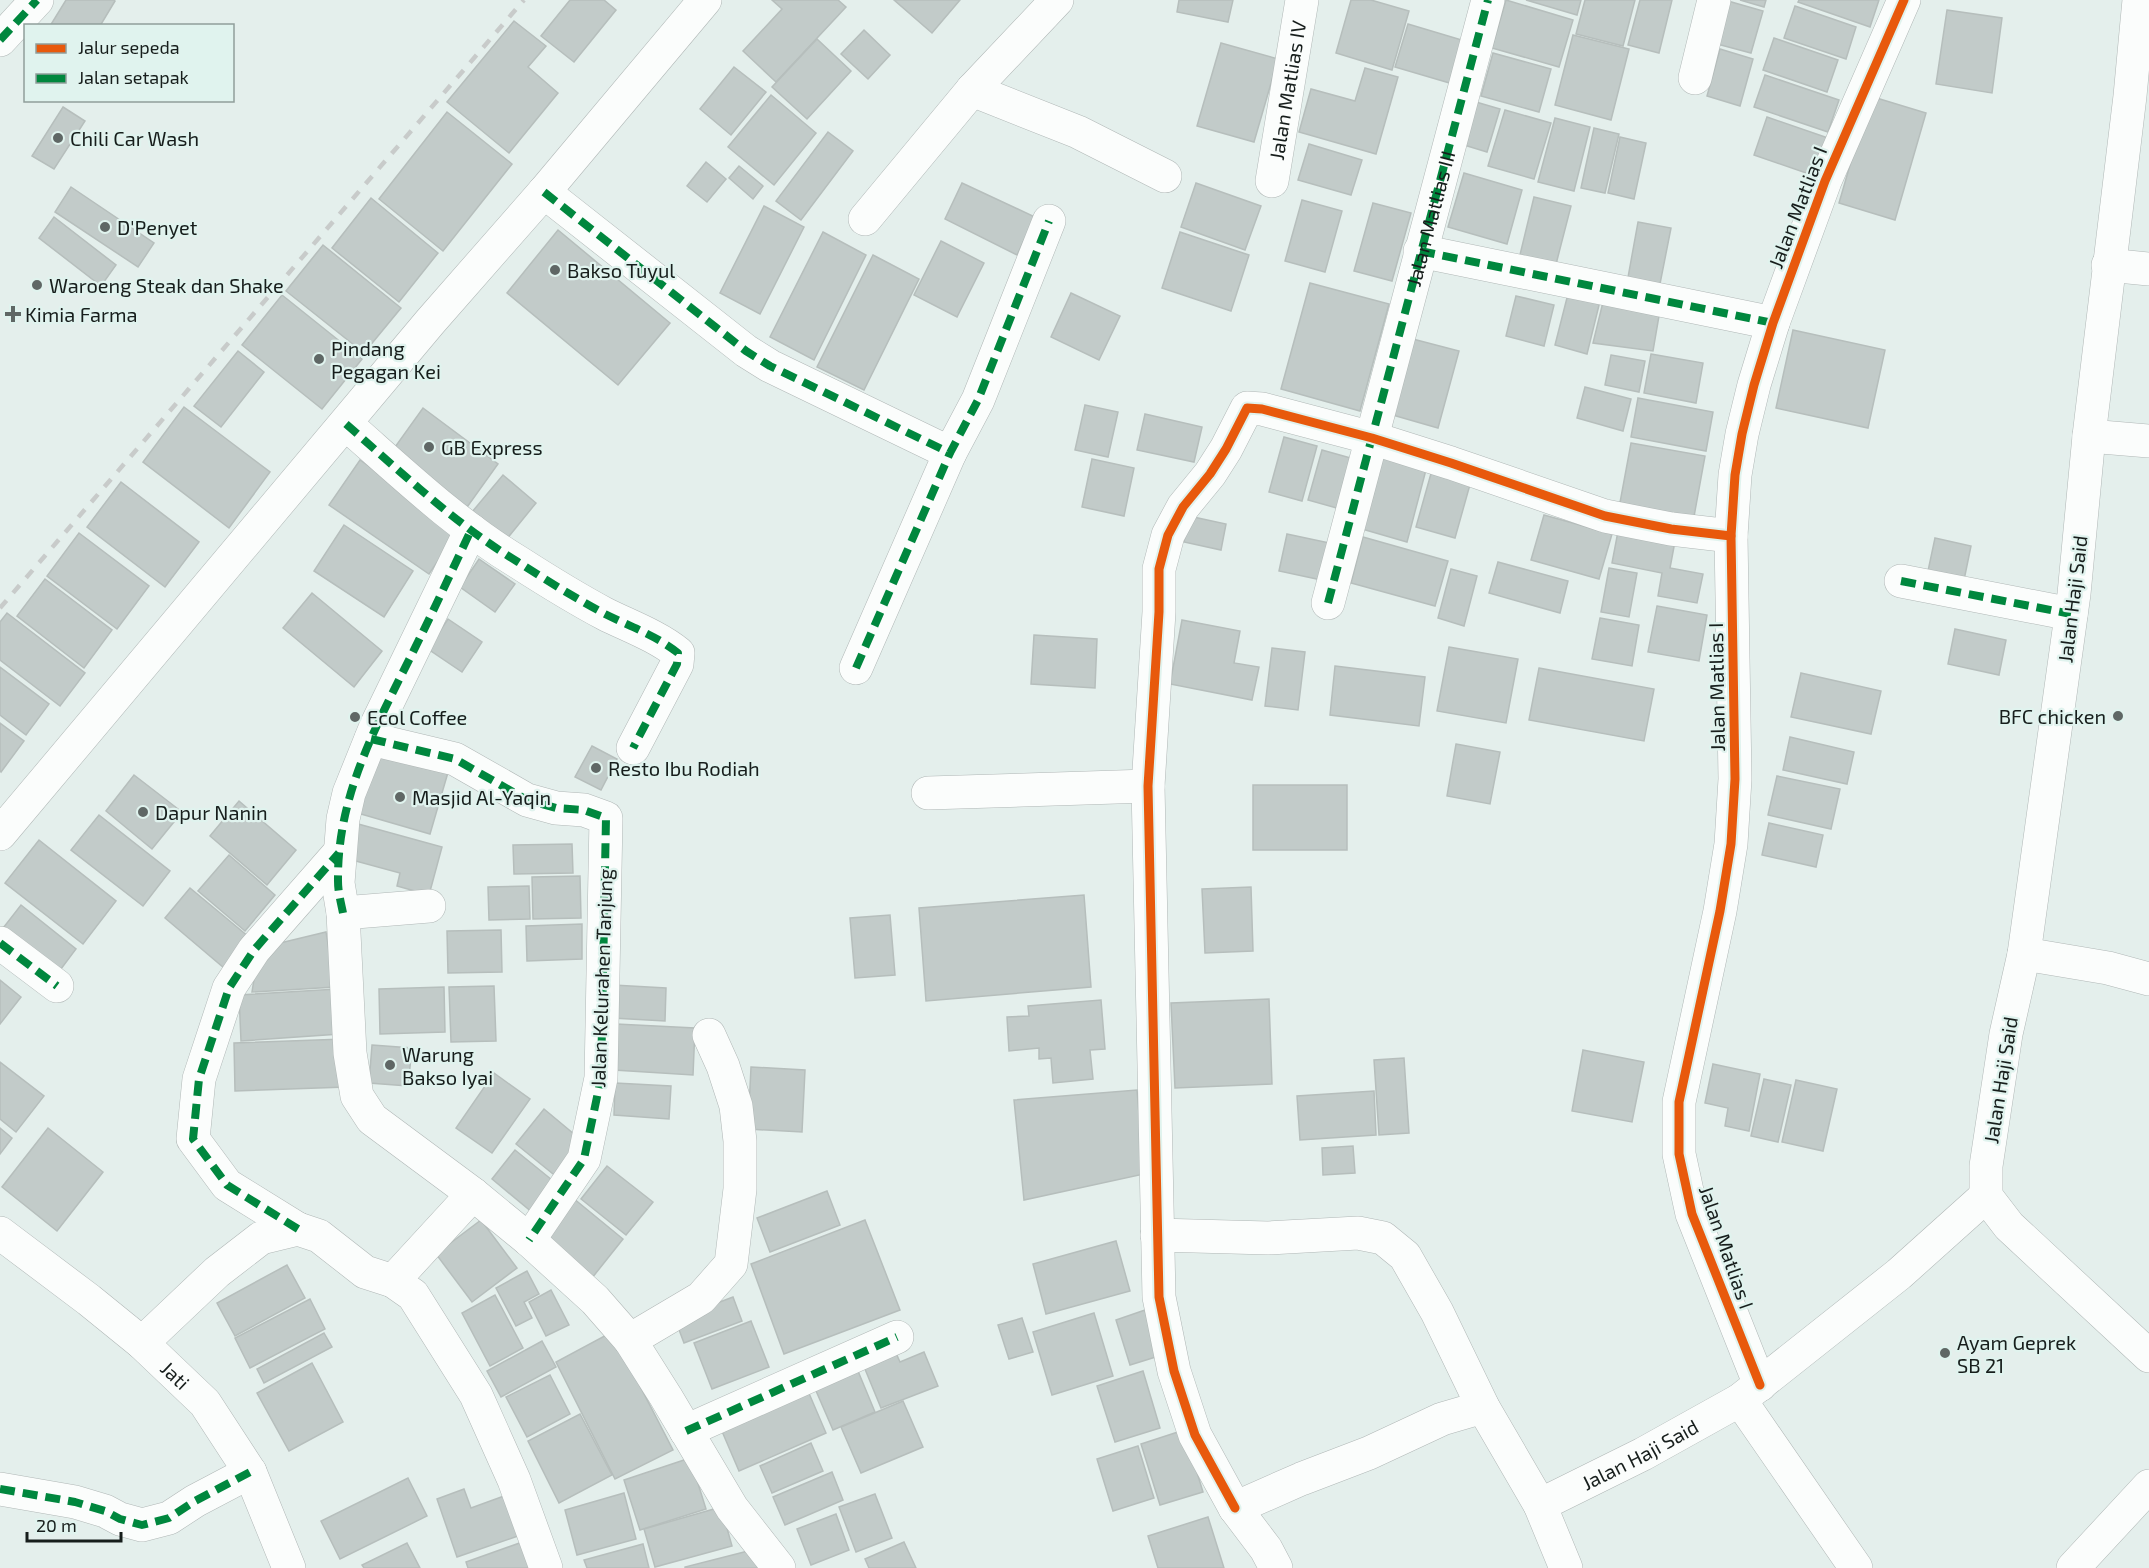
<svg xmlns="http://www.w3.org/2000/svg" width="2149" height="1568" viewBox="0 0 2149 1568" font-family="'Exo 2',sans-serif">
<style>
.building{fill:#c2cbc9;stroke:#b6bebc;stroke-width:1.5}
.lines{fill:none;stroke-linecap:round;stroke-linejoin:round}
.minor-casing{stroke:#b0b7b6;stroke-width:34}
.minor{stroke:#fbfdfc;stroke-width:33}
.rail{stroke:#c8cbca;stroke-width:4.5;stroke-dasharray:10 10;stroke-linecap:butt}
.quiet{stroke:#00873e;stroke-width:8;stroke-dasharray:15 8;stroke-linecap:butt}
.cycleway-casing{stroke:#e0f3ee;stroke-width:13}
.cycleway{stroke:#e8590c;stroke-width:9}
.poi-dot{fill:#5f6765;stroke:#e0f3ee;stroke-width:2}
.labels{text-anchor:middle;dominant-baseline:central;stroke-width:4.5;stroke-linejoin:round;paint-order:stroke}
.street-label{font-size:20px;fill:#171e1c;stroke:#e0f3ee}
.poi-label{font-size:20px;fill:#171e1c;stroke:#e0f3ee;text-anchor:start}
</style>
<rect width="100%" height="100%" fill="#e4efec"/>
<g class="building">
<polygon points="66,0 114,0 115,1 100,26 50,26"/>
<polygon points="570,0 604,0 616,10 574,62 541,36"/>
<polygon points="772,0 838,0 846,7 776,82 743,51 782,9"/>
<polygon points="894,0 960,0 932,33"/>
<polygon points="1179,0 1233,0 1228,22 1177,12"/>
<polygon points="1351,0 1371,0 1409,11 1392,70 1336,53"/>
<polygon points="1506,0 1573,20 1559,67 1492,48"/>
<polygon points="1526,0 1581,0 1577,15"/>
<polygon points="1585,0 1635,0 1623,46 1576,34"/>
<polygon points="1640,0 1672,0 1659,53 1628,45"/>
<polygon points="1740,0 1766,0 1764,7"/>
<polygon points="1799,0 1879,0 1870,27 1798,2"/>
<polygon points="1728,1 1763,11 1751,53 1717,44"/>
<polygon points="1795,6 1856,27 1846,59 1784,38"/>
<polygon points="1947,10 2002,18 1992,93 1936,84"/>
<polygon points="514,21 546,46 528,67 558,93 509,153 447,102"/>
<polygon points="1408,24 1465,41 1453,84 1395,67"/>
<polygon points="864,30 890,55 868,79 841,54"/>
<polygon points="1573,35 1629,49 1611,120 1555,105"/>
<polygon points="1774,38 1838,60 1827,92 1763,70"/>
<polygon points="817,39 851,71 807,119 772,87"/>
<polygon points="1221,43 1278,59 1254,142 1197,126"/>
<polygon points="1720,49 1753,59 1740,106 1707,96"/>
<polygon points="1493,53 1551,69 1539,112 1481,96"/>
<polygon points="734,67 766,92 731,135 700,109"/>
<polygon points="1365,68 1398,77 1376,154 1299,132 1311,89 1355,101"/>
<polygon points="1765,75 1839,100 1828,132 1754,107"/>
<polygon points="771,95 816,133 774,185 728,147"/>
<polygon points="1870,96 1926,113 1895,220 1839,203"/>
<polygon points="1476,102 1500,109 1487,152 1464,145"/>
<polygon points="63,107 85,121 54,169 32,156"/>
<polygon points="1505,110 1551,123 1534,179 1488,166"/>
<polygon points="447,112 512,164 443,251 379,199"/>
<polygon points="1767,117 1828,138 1815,176 1754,155"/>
<polygon points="1555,118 1590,127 1574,191 1538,182"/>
<polygon points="1594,128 1619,134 1605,193 1581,188"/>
<polygon points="828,132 853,151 801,220 776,201"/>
<polygon points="1620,137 1646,143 1634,199 1608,193"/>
<polygon points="1309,144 1362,160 1351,195 1298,180"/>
<polygon points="706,162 726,179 707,202 687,186"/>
<polygon points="739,166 763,186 753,199 729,178"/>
<polygon points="1464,173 1522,190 1507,244 1448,227"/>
<polygon points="962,183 1035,217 1017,255 945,219"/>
<polygon points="1196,183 1261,206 1245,250 1181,227"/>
<polygon points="71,187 154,243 138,267 55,212"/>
<polygon points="1534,197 1571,206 1554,272 1518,263"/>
<polygon points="371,198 438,253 399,302 332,248"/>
<polygon points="1302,200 1342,211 1325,272 1285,261"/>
<polygon points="1373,203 1411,213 1392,281 1354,271"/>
<polygon points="764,206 804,227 760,314 720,293"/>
<polygon points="54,217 116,265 101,286 39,238"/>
<polygon points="1638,222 1671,228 1659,289 1627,283"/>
<polygon points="558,230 670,323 618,385 507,293"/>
<polygon points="823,232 866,255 814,360 770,337"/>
<polygon points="1180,232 1249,255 1231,311 1162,288"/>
<polygon points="941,241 984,263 957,317 914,295"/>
<polygon points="323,245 401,308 364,353 286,291"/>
<polygon points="873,255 919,279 864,390 817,367"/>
<polygon points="1310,283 1389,304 1360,411 1281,389"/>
<polygon points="1569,290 1601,297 1587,354 1555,345"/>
<polygon points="1071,293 1120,316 1099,360 1051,337"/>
<polygon points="282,295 362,359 322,409 242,345"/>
<polygon points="1516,296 1554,305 1544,346 1506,336"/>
<polygon points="1604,298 1660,310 1653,351 1593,343"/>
<polygon points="1793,330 1885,350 1868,428 1776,408"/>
<polygon points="1409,338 1459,351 1438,428 1389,414"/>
<polygon points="238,351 264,372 221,427 194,406"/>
<polygon points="1651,354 1703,363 1696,403 1644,393"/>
<polygon points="1611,355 1645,361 1639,392 1605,385"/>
<polygon points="1585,387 1631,399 1623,431 1577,418"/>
<polygon points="1638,398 1713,412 1706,451 1631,437"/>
<polygon points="1085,405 1118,412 1108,457 1075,450"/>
<polygon points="184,407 270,472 229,528 143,462"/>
<polygon points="423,408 498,464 465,510 390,454"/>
<polygon points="1145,414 1202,427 1194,462 1137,450"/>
<polygon points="1284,437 1317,446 1302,501 1269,492"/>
<polygon points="1631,443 1705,456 1693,522 1619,508"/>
<polygon points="1322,450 1365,462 1351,512 1308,500"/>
<polygon points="1375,452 1427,466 1407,542 1355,527"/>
<polygon points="1092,459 1134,468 1124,516 1082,507"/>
<polygon points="360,460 460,529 429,574 329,505"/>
<polygon points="1432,470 1471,481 1455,538 1416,527"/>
<polygon points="503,475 536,503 506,540 472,512"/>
<polygon points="121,482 199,542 165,587 87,527"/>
<polygon points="1544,515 1612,534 1599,579 1531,560"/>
<polygon points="1189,516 1226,524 1221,550 1184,542"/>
<polygon points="344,525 413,571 384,617 314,571"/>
<polygon points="1619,526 1676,536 1670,568 1703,574 1697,603 1658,596 1662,573 1612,563"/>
<polygon points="79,533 149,586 117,629 47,576"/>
<polygon points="1287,534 1339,545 1331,582 1279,571"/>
<polygon points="1363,537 1448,561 1435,606 1351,583"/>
<polygon points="1935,538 1971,546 1964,580 1928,571"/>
<polygon points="479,559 515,584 495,612 460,587"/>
<polygon points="1498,562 1568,581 1560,613 1489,593"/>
<polygon points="1609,568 1637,573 1629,617 1601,612"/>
<polygon points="1451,569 1477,576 1464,626 1438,618"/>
<polygon points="45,579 112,630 84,668 17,616"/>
<polygon points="312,593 382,651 354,687 283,628"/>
<polygon points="1657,606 1707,615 1699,661 1648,652"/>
<polygon points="7,613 85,673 60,706 0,660 0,622"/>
<polygon points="1600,618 1639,625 1632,666 1592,659"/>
<polygon points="448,619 482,642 462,672 428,649"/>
<polygon points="1182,620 1240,631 1234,663 1259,667 1252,700 1170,684"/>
<polygon points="1955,629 2006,640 1999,675 1948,664"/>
<polygon points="1034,635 1097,639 1095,688 1031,684"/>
<polygon points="1449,647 1518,659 1506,723 1437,711"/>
<polygon points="1272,648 1305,652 1298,710 1265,706"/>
<polygon points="1335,666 1425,677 1419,726 1330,715"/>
<polygon points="0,667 49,704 26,735 0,715"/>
<polygon points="1539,668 1654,689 1644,741 1529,720"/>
<polygon points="1801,673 1881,691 1871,734 1791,717"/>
<polygon points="0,723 24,741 1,772 0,771"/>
<polygon points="1790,737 1854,752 1847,784 1783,770"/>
<polygon points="1456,744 1500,752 1490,804 1447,796"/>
<polygon points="373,746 449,769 430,834 354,812"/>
<polygon points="592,746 617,759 601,790 575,777"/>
<polygon points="134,775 182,812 152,849 106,811"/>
<polygon points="1777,776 1840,789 1831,829 1768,815"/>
<rect x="1253" y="785" width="94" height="65"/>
<polygon points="239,801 296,850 267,885 210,836"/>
<polygon points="99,815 170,871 143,906 71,850"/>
<polygon points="351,822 442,847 429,895 397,886 400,873 341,857"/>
<polygon points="1769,823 1823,835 1816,867 1762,855"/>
<polygon points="39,840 116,901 83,944 5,883"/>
<polygon points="572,844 573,873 514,874 513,845"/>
<polygon points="229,855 275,895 245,931 198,891"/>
<polygon points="580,876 581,918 533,919 532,877"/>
<polygon points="529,886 530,919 489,920 488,887"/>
<polygon points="1251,887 1253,951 1205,953 1202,889"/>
<polygon points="190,888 249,937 224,968 165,918"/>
<polygon points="1084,895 1091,987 926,1001 919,908"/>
<polygon points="21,905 76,949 55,977 0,932"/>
<polygon points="890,915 895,975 855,978 850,918"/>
<polygon points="582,924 582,959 527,961 526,926"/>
<polygon points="501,930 502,972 448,973 447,931"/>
<polygon points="326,932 335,987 252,992 259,948"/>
<polygon points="0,980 21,997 0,1024"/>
<polygon points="613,985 666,988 665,1021 612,1018"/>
<polygon points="494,986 496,1041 451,1042 449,987"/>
<polygon points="444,987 445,1032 380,1034 379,989"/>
<polygon points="337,989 340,1034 241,1041 239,995"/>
<polygon points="1269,999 1272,1084 1175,1088 1171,1003"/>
<polygon points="1101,1000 1105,1049 1090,1050 1093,1079 1053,1083 1051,1058 1039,1059 1039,1048 1009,1051 1007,1017 1029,1016 1028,1006"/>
<polygon points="616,1024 695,1028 693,1075 614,1070"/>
<polygon points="344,1039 346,1087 235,1091 234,1043"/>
<polygon points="372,1045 412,1048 408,1086 369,1083"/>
<polygon points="1583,1050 1644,1062 1632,1122 1572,1111"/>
<polygon points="1404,1058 1409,1133 1379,1135 1374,1060"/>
<polygon points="0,1062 44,1096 16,1132 0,1119"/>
<polygon points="1713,1064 1760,1074 1749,1131 1725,1126 1728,1108 1705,1103"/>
<polygon points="751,1067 805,1070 802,1132 748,1129"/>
<polygon points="494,1073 530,1099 492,1153 456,1128"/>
<polygon points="1764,1079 1791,1085 1778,1142 1751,1136"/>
<polygon points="1796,1080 1837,1089 1823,1151 1782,1142"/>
<polygon points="615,1083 671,1086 669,1119 614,1115"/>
<polygon points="1137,1090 1144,1174 1024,1200 1014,1100"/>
<polygon points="1374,1091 1376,1135 1300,1140 1297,1096"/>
<polygon points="544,1109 586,1144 558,1178 516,1144"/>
<polygon points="0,1128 12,1138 0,1154"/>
<polygon points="48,1128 103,1172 57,1231 2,1187"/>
<polygon points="1353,1146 1355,1173 1323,1175 1322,1148"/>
<polygon points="515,1150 557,1184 533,1213 492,1179"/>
<polygon points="607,1166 653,1202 626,1235 581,1199"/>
<polygon points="827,1191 840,1225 770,1252 757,1218"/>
<polygon points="573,1198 623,1239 592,1278 542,1237"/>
<polygon points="481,1220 517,1268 472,1302 436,1254"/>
<polygon points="865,1220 900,1310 784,1354 751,1264"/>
<polygon points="1116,1241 1130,1291 1046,1314 1033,1264"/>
<polygon points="287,1265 305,1298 235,1336 217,1303"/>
<polygon points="527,1271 539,1294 524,1302 532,1318 516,1326 496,1288"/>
<polygon points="551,1290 569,1325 546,1336 529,1302"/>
<polygon points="495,1295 523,1348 490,1366 462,1313"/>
<polygon points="733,1297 742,1321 684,1343 675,1319"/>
<polygon points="310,1299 325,1329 250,1368 235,1338"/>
<polygon points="1145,1310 1159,1356 1130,1365 1116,1320"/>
<polygon points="1094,1313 1113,1376 1052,1395 1033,1332"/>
<polygon points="1022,1318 1033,1352 1009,1359 998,1325"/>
<polygon points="751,1321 769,1367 712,1389 694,1343"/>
<polygon points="612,1332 673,1450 615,1479 556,1362"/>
<polygon points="324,1333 332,1347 264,1383 257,1369"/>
<polygon points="542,1341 556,1367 501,1397 487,1371"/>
<polygon points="892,1344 900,1362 924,1352 938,1386 881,1408 860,1357"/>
<polygon points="853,1359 875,1412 833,1430 810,1377"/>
<polygon points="312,1363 343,1422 289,1451 257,1393"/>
<polygon points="1143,1371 1160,1428 1115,1442 1097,1386"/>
<polygon points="550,1375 570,1414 527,1437 506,1397"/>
<polygon points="805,1384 826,1433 739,1471 718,1422"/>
<polygon points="903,1401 923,1447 861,1473 841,1427"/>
<polygon points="580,1414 612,1475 559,1503 528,1441"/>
<polygon points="1184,1430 1203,1492 1160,1505 1141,1444"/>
<polygon points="811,1443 823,1471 772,1493 760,1466"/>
<polygon points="1138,1446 1154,1498 1113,1511 1097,1459"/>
<polygon points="690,1458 706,1509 640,1530 624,1480"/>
<polygon points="832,1472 843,1500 785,1525 773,1497"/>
<polygon points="408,1478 427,1516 340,1559 321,1521"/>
<polygon points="464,1489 471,1508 504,1496 518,1536 457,1557 437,1499"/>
<polygon points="624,1493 636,1539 577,1555 565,1510"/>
<polygon points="875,1494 892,1538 856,1552 839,1507"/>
<polygon points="721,1507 732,1546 655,1567 644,1529"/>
<polygon points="836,1514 849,1550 811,1565 797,1529"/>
<polygon points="1208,1517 1224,1568 1158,1568 1148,1536"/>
<polygon points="528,1540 538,1568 468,1568 466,1562"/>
<polygon points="904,1542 916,1568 869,1568 865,1559"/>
<polygon points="407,1543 420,1568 364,1568 362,1565"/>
<polygon points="643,1544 649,1568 587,1568 584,1560"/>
<polygon points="760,1548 765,1568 685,1568 685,1567"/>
</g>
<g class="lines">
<g class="minor-casing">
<g id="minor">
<polyline points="2139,0 2130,96 2089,436 2074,594 2024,954 2006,1034 1986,1166 1986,1196 2009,1226 2149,1356"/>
<polyline points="0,40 37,0"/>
<polyline points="1695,78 1714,0"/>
<polyline points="972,90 1078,132 1165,176"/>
<path id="s1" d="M1272,181l30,-181"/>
<polyline points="544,192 746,351 770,366 950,453 978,400 1049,221"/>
<polyline points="865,219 972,90 1057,0"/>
<polyline points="1420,251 1773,323"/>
<polyline points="2108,265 2149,269"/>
<path d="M346,424c55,48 109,100 172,138 28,18 57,36 87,52 24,12 52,22 73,39l-1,11 -44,84"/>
<polyline points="2089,436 2149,441"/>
<polyline points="471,530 376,726 349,793 343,819 338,883 343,913 350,1053 357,1096 372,1119 473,1194 529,1240 595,1300 630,1340 666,1397 732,1508 779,1568"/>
<polyline points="1901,581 2071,614"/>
<path id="s2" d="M1328,603l160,-603"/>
<polyline points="856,668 950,453"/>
<polyline points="371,739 455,759 527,800 556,808 584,810 606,818 601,1078 584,1159 529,1240"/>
<polyline points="928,793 1148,786"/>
<polyline points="0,834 430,322 544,192 705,0"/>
<polyline points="343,913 429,906"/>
<polyline points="0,943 57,986"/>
<polyline points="2024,954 2108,968 2149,979"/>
<polyline points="298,1229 227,1185 193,1139 199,1079 229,988 254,950 339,853"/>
<path id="s3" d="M0,1233l89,67 53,43 63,60 45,69 39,96"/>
<polyline points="1157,1235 1268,1238 1358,1233 1383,1238 1405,1256 1437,1312 1483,1407 1540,1505 1566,1568"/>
<polyline points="393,1281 473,1194"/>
<polyline points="630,1340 701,1298 731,1264 740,1189 740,1141 736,1106 723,1066 709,1035"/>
<polyline points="142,1343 217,1272 261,1238 298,1229 319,1236 365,1272 393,1281 413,1295 476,1395 514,1480 546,1568"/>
<polyline points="1760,1385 1692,1214 1679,1154 1679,1102 1720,911 1731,844 1735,779 1731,536 1735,475 1742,434 1754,385 1773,323 1825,181 1904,0"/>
<polyline points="1740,1400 1856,1568"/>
<polyline points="686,1431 897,1337"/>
<polyline points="0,1489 75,1502 105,1511 120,1519 142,1525 169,1518 195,1501 250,1472"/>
<path id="s4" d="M1540,1505l103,-51 97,-54 159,-126 87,-78"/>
<polyline points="1235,1508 1195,1435 1174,1371 1159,1297 1148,786 1159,612 1159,569 1168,535 1183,507 1210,474 1226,449 1247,408 1262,409 1372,438 1451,463 1605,516 1671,529 1731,536"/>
<polyline points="1276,1568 1266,1549 1235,1508 1301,1479 1369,1453 1442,1419 1483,1407"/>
<polyline points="2073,1568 2149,1486"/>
</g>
</g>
<use href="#minor" class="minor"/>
<polyline class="rail" points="0,608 524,0"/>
<g class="quiet">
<polyline points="0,40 37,0"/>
<polyline points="544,192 746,351 770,366 950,453 978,400 1049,221"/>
<polyline points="1420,251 1773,323"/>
<path d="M346,424c55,48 109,100 172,138 28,18 57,36 87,52 24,12 52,22 73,39l-1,11 -44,84"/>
<polyline points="1901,581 2071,614"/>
<polyline points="1328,603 1488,0"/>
<polyline points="856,668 950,453"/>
<polyline points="371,739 455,759 527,800 556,808 584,810 606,818 601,1078 584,1159 529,1240"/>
<path d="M343,913c-2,-10 -5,-21 -5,-32 -1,-83 36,-151 72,-223 21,-42 41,-85 61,-128"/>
<polyline points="0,943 57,986"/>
<polyline points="298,1229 227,1185 193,1139 199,1079 229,988 254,950 339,853"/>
<polyline points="686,1431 897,1337"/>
<polyline points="0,1489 75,1502 105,1511 120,1519 142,1525 169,1518 195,1501 250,1472"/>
</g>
<g class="cycleway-casing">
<g id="cycleway">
<polyline points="1760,1385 1692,1214 1679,1154 1679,1102 1720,911 1731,844 1735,779 1731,536 1735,475 1742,434 1754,385 1773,323 1825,181 1904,0"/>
<polyline points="1235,1508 1195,1435 1174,1371 1159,1297 1148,786 1159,612 1159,569 1168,535 1183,507 1210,474 1226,449 1247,408 1262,409 1372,438 1451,463 1605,516 1671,529 1731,536"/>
</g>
</g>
<use href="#cycleway" class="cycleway"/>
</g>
<g class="poi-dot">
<circle cx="58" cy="138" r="6"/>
<circle cx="105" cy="227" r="6"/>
<circle cx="555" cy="270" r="6"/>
<circle cx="37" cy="285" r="6"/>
<path d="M10 305h6v6h6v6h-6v6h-6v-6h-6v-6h6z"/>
<circle cx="319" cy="359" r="6"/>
<circle cx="429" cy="447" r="6"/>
<circle cx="2118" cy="716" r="6"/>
<circle cx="355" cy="717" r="6"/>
<circle cx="596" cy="768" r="6"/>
<circle cx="400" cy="797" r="6"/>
<circle cx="143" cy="812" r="6"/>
<circle cx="390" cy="1065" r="6"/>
<circle cx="1945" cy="1353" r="6"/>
</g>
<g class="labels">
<g class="street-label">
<text stroke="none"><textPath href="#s1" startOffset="92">Jalan Matlias IV</textPath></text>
<text transform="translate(1797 207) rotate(-69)">Jalan Matlias I</text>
<text stroke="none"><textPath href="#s2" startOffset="398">Jalan Matlias III</textPath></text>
<text transform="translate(2072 599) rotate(-83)">Jalan Haji Said</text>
<text transform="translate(1716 687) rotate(-91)">Jalan Matlias I</text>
<text transform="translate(601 978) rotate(-88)">Jalan Kelurahen Tanjung</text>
<text transform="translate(2000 1080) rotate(-81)">Jalan Haji Said</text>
<text transform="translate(1727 1247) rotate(71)">Jalan Matlias I</text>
<text stroke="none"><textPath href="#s3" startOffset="226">Jati</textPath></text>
<text stroke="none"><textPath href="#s4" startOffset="112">Jalan Haji Said</textPath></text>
</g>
<g class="poi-label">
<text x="70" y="138">Chili Car Wash</text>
<text x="117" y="227">D'Penyet</text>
<text x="567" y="270">Bakso Tuyul</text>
<text x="49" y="285">Waroeng Steak dan Shake</text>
<text x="25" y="314">Kimia Farma</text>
<text x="331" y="348">Pindang<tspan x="331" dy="23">Pegagan Kei</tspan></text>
<text x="441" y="447">GB Express</text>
<text x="2106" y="716" text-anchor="end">BFC chicken</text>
<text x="367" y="717">Ecol Coffee</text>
<text x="608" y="768">Resto Ibu Rodiah</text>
<text x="412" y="797">Masjid Al-Yaqin</text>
<text x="155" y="812">Dapur Nanin</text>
<text x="402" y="1054">Warung<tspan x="402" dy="23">Bakso Iyai</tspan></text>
<text x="1957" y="1342">Ayam Geprek<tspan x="1957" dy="23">SB 21</tspan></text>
</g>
</g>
<rect x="24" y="24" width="210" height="78" fill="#e0f3ee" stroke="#909e9a" stroke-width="1.5"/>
<rect x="36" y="44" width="30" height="9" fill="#e8590c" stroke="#909e9a" stroke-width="1.5"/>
<text x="78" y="54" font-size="18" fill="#171e1c">Jalur sepeda</text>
<rect x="36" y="74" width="30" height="9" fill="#00873e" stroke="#909e9a" stroke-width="1.5"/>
<text x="78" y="84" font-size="18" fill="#171e1c">Jalan setapak</text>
<path d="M27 1532v9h94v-9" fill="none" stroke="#171e1c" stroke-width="3"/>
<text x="36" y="1532" font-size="18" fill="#171e1c" stroke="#e0f3ee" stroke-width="4.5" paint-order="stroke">20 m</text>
</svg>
